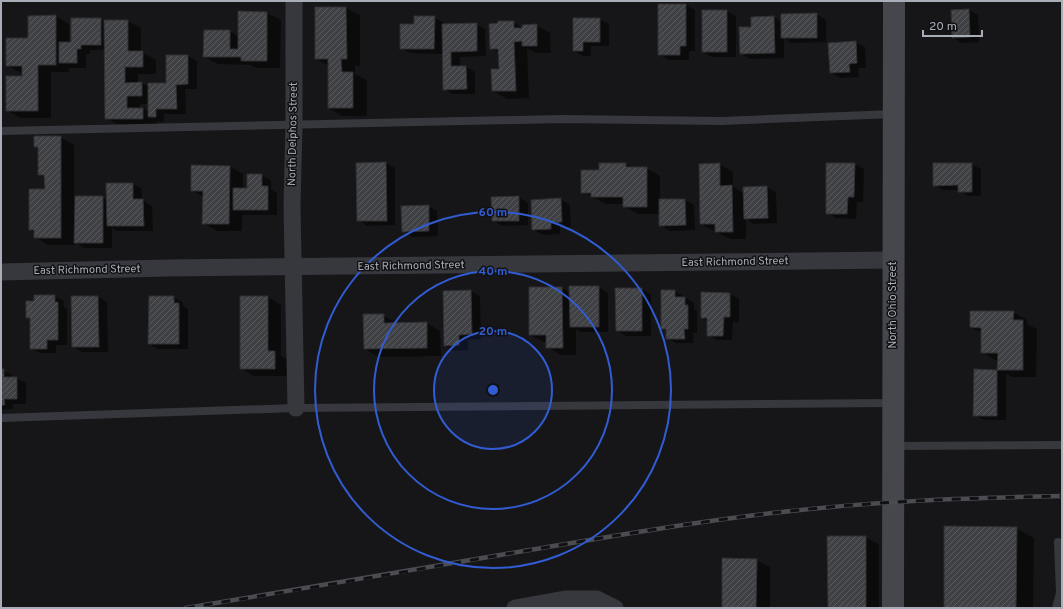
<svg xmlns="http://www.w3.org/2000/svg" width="1063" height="609" viewBox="0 0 1063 609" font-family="Overpass,sans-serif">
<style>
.shadow{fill:#0007;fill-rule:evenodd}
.building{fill:url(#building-hatch);stroke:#303034}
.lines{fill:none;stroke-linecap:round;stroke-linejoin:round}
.lane{stroke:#37383d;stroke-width:8}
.street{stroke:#37383d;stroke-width:17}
.secondary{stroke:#45474d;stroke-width:22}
.rail-casing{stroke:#4a4c52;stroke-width:4.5}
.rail{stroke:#111113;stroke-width:3;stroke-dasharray:9;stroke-linecap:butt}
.ring{fill:none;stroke:#325cd3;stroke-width:2}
.labels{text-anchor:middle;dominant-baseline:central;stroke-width:3;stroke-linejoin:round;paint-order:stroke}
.street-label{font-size:11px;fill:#a8adb8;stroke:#111113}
.centre{fill:#325cd3;stroke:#111113;stroke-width:2}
.ring-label{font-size:12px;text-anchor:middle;font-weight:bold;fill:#325cd3;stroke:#111113;stroke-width:3;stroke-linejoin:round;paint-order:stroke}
</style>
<defs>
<pattern id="building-hatch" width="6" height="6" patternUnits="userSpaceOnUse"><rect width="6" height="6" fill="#404145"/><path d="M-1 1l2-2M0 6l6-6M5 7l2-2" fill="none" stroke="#595a5e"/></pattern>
</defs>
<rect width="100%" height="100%" fill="#161618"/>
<g class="shadow">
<polygon points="685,5 695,10 695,51 689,51 689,60 669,60 660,55"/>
<polygon points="346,8 360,15 360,66 355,66 355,74 367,80 367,116 342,116 329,108 329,66 316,59"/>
<polygon points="969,10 978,15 979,42 962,43 953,38"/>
<polygon points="703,11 727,11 736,16 736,57 712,57 703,52"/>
<polygon points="267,13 281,20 280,68 256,68 250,65 218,64 204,57 230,31 239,37"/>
<polygon points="816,14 826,20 826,42 791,43 784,38 784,58 750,59 741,54 752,28 752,18 774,17 782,22"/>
<path d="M56,16l13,8v19h3l28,-24 5,3 22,-1 14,7v24l15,8v14h-18v10l4,-1 7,4 18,-3 21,-28 9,5v28h-12l1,25h-22v8l-7,-1v5h-37l-14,-8v-68h-16v4h-4v14h-17v4h-18v46h-30l-14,-7 16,-34v-4h-2l-14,-8 22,-26zM140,104h9v8l-6,-4h-3z"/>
<polygon points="434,17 443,22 443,25 476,24 485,29 486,56 460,57 460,67 466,67 475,72 475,94 453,94 444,89 443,54 410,53 401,48 415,25"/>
<polygon points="600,19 609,24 609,46 591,46 591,56 583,56 574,51"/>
<polygon points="513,22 523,28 536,25 550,33 551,53 536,53 527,48 529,98 507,99 493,91 500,70 499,53 491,48"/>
<polygon points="856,42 865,47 866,68 858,68 859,77 840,78 831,73"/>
<polygon points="60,137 74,145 74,197 103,197 107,200 133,184 142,189 142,200 152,206 153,231 117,231 112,228 112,248 84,248 75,242 75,245 48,245 35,237 35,233 30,230 46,190 45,178 39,174 39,149 35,146"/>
<polygon points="386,163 395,168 395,225 367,226 358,220"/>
<polygon points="626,164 634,168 646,168 660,176 660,200 685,200 694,205 695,230 670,231 660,225 660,214 638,214 624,206 624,204 606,204 582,192 600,171"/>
<polygon points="719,164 733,172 733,187 744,193 767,187 776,192 777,223 754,224 746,219 746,239 730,239 701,224"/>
<polygon points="855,164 864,169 863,202 857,202 856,219 836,218 827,213"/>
<polygon points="971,164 981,169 981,196 968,196 959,190 943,190 934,185"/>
<polygon points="229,166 243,174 243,189 248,189 261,175 271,180 271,189 277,193 277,215 242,215 242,231 217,231 203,223 204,197 192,190"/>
<polygon points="519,197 528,203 528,225 502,226 493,220"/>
<polygon points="561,199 570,205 571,227 560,227 560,234 543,235 533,230"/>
<polygon points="428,206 437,211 438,236 412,237 403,231"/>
<polygon points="570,287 599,287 608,293 608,332 580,332 576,329 576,355 561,355 547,347 547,342 544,342 530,335 530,288 562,288 570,293"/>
<polygon points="642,289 651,294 651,336 626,336 617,331"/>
<polygon points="471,291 480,296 481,339 468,340 468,350 454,351 445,346"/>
<polygon points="662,291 675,291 694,303 694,309 697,311 697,333 693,333 694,343 676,343 667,338 667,331 662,328"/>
<polygon points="702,293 730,294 739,299 739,322 733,322 732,340 717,340 708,335 708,321 702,318"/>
<polygon points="54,296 64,301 64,307 67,309 67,345 56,345 56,353 40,353 31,348 31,320 27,318 35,302"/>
<polygon points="98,297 107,302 108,352 82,352 73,347"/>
<polygon points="173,297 183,302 183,306 188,309 188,349 158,349 149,344"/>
<polygon points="268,297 281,305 281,356 289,360 289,376 254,376 241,368"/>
<polygon points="1013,312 1027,320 1027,324 1037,329 1036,377 1012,377 1006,374 1006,420 984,420 974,415 975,371 998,371 999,360 995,360 982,352 982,333 971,327"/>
<polygon points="383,315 397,324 427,323 440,331 441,356 378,357 365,349"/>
<polygon points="1,370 3,370 12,375 12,378 16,378 26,383 26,404 13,404 13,409 1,410"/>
<polygon points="1016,528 1034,538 1033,608 945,608"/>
<polygon points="865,537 879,544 879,608 829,608"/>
<polygon points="757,560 770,567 770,608 723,608"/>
</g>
<g class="building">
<polygon points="658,4 686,4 686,46 680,46 680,55 658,55"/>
<polygon points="315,7 346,7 347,59 341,59 342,72 353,72 353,108 328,108 328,59 315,59"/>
<polygon points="969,9 970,37 952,38 951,10"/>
<rect x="702" y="10" width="25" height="42"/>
<polygon points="238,11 267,12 267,61 241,61 241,57 203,57 204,30 230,30 230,49 238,49"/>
<polygon points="817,13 817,38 781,38 781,14"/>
<polygon points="56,15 56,65 38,65 38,111 6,111 6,76 22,76 22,66 6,66 6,38 28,38 28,16"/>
<polygon points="414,16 435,16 434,49 400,49 400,24 414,24"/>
<polygon points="774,16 775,53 740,54 739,27 751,27 751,17"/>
<polygon points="71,18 101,18 101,45 81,45 81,49 77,49 77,63 59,63 59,42 71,42"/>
<polygon points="573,18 600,18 600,42 583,42 583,51 573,51"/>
<polygon points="104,20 128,20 128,51 143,51 143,67 125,67 125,83 142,82 142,96 127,96 127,108 143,108 143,119 105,119"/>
<polygon points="498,21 514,21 514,28 522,28 522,25 537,24 537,46 522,46 522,41 514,42 516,91 492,91 491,69 499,69 498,49 490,49 489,24 498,23"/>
<polygon points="477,23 477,51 451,52 451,66 466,66 467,89 443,90 442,24"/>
<polygon points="856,41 857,63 849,64 850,72 830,73 828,43"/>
<polygon points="166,55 188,55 188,84 176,85 177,109 156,109 156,117 148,117 148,83 166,83"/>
<polygon points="34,136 61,136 61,238 34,238 34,230 29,230 29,189 45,189 44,175 38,175 38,147 34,147"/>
<polygon points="386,162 387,221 357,221 356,163"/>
<polygon points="599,163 626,163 626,167 647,167 647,207 623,207 623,197 591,197 591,193 581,193 581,170 599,170"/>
<polygon points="720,163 720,186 732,185 733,232 715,232 715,224 700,224 699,164"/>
<polygon points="826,163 855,163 854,197 848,197 847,214 826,214"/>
<polygon points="933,163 972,163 972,192 958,192 958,185 933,186"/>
<polygon points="191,165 230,166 229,224 202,224 203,191 191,191"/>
<polygon points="247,174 262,174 262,186 268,186 268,210 233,210 233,188 247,188"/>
<polygon points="106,183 133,183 133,199 143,199 144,226 107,226"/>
<polygon points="767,186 768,218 744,219 743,187"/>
<polygon points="75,196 103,196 103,243 74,243"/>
<polygon points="519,196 519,221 492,221 491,197"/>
<polygon points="561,198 562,222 551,223 551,229 532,230 531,200"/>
<polygon points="659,199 685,199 686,225 659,226"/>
<polygon points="429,205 429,231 402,232 401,206"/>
<polygon points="569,286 599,286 599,327 570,327"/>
<polygon points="529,287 562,287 563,348 546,348 546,335 529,335"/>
<polygon points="615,288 642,288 642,331 616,331"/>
<polygon points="471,290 472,334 459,335 459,345 444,346 443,291"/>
<polygon points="661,290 675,290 675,297 685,297 685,305 688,305 688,329 684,329 685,339 666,339 666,329 661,329"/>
<polygon points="701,292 730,293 730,317 724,317 723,336 707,336 707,318 701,318"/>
<polygon points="34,295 55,295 55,302 58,302 58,340 47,340 47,349 30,349 30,318 26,318 26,301 34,301"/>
<polygon points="71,296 98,296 99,347 72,347"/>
<polygon points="149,296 174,296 174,303 179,303 179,344 148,344"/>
<polygon points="240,296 268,296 268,351 275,351 275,369 240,369"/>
<polygon points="970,311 1014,311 1013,320 1023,320 1023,370 997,370 998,353 981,353 981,328 970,327"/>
<polygon points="363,314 384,314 384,323 427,322 427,348 364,349"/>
<polygon points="1,369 4,369 4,377 17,377 17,399 4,399 5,405 1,405"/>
<polygon points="974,369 997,370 997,416 973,416"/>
<polygon points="944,526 1017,527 1016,608 944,608"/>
<polygon points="827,536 866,536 866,608 828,608"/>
<polygon points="722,558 757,559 756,608 722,608"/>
</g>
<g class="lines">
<g class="lane">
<polyline points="1,131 562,119 722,121 893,114"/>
<polyline points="1,418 296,408 892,403"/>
<polyline points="894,446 1062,445"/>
<polyline points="1056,608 1060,593 1058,542"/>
</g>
<g class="street">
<polyline points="294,1 294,125 292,206 296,408"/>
<polyline points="1,272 167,268 893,260"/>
<polyline points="515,608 565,599 597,599 615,608"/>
</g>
<polyline class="secondary" points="893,608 894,1"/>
<g class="rail-casing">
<path id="rail" d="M186,608c106,-17 213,-35 320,-54 92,-15 184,-32 276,-42 94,-11 186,-14 280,-16"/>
</g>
<use href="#rail" class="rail"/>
</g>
<circle cx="493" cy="390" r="59" fill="#325cd3" fill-opacity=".12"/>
<g class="ring">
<circle cx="493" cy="390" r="59"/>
<circle cx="493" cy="390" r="119"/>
<circle cx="493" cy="390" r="178"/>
</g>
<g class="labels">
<g class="street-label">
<text transform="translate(293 134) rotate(-89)">North Delphos Street</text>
<text transform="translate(735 262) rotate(-1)">East Richmond Street</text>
<text transform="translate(411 266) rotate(-1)">East Richmond Street</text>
<text transform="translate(87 270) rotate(-1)">East Richmond Street</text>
<text transform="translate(893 305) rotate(-90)">North Ohio Street</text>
</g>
</g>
<circle cx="493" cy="390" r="6" class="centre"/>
<g class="ring-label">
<text x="493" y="216">60 m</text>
<text x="493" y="275">40 m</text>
<text x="493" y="335">20 m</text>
</g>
<rect width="1063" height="609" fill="none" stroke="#a8adb8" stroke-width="4"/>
<path d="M923 30v6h59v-6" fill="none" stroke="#a8adb8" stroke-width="2"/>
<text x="929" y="30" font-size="12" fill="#a8adb8" stroke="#111113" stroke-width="3" paint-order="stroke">20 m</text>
</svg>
